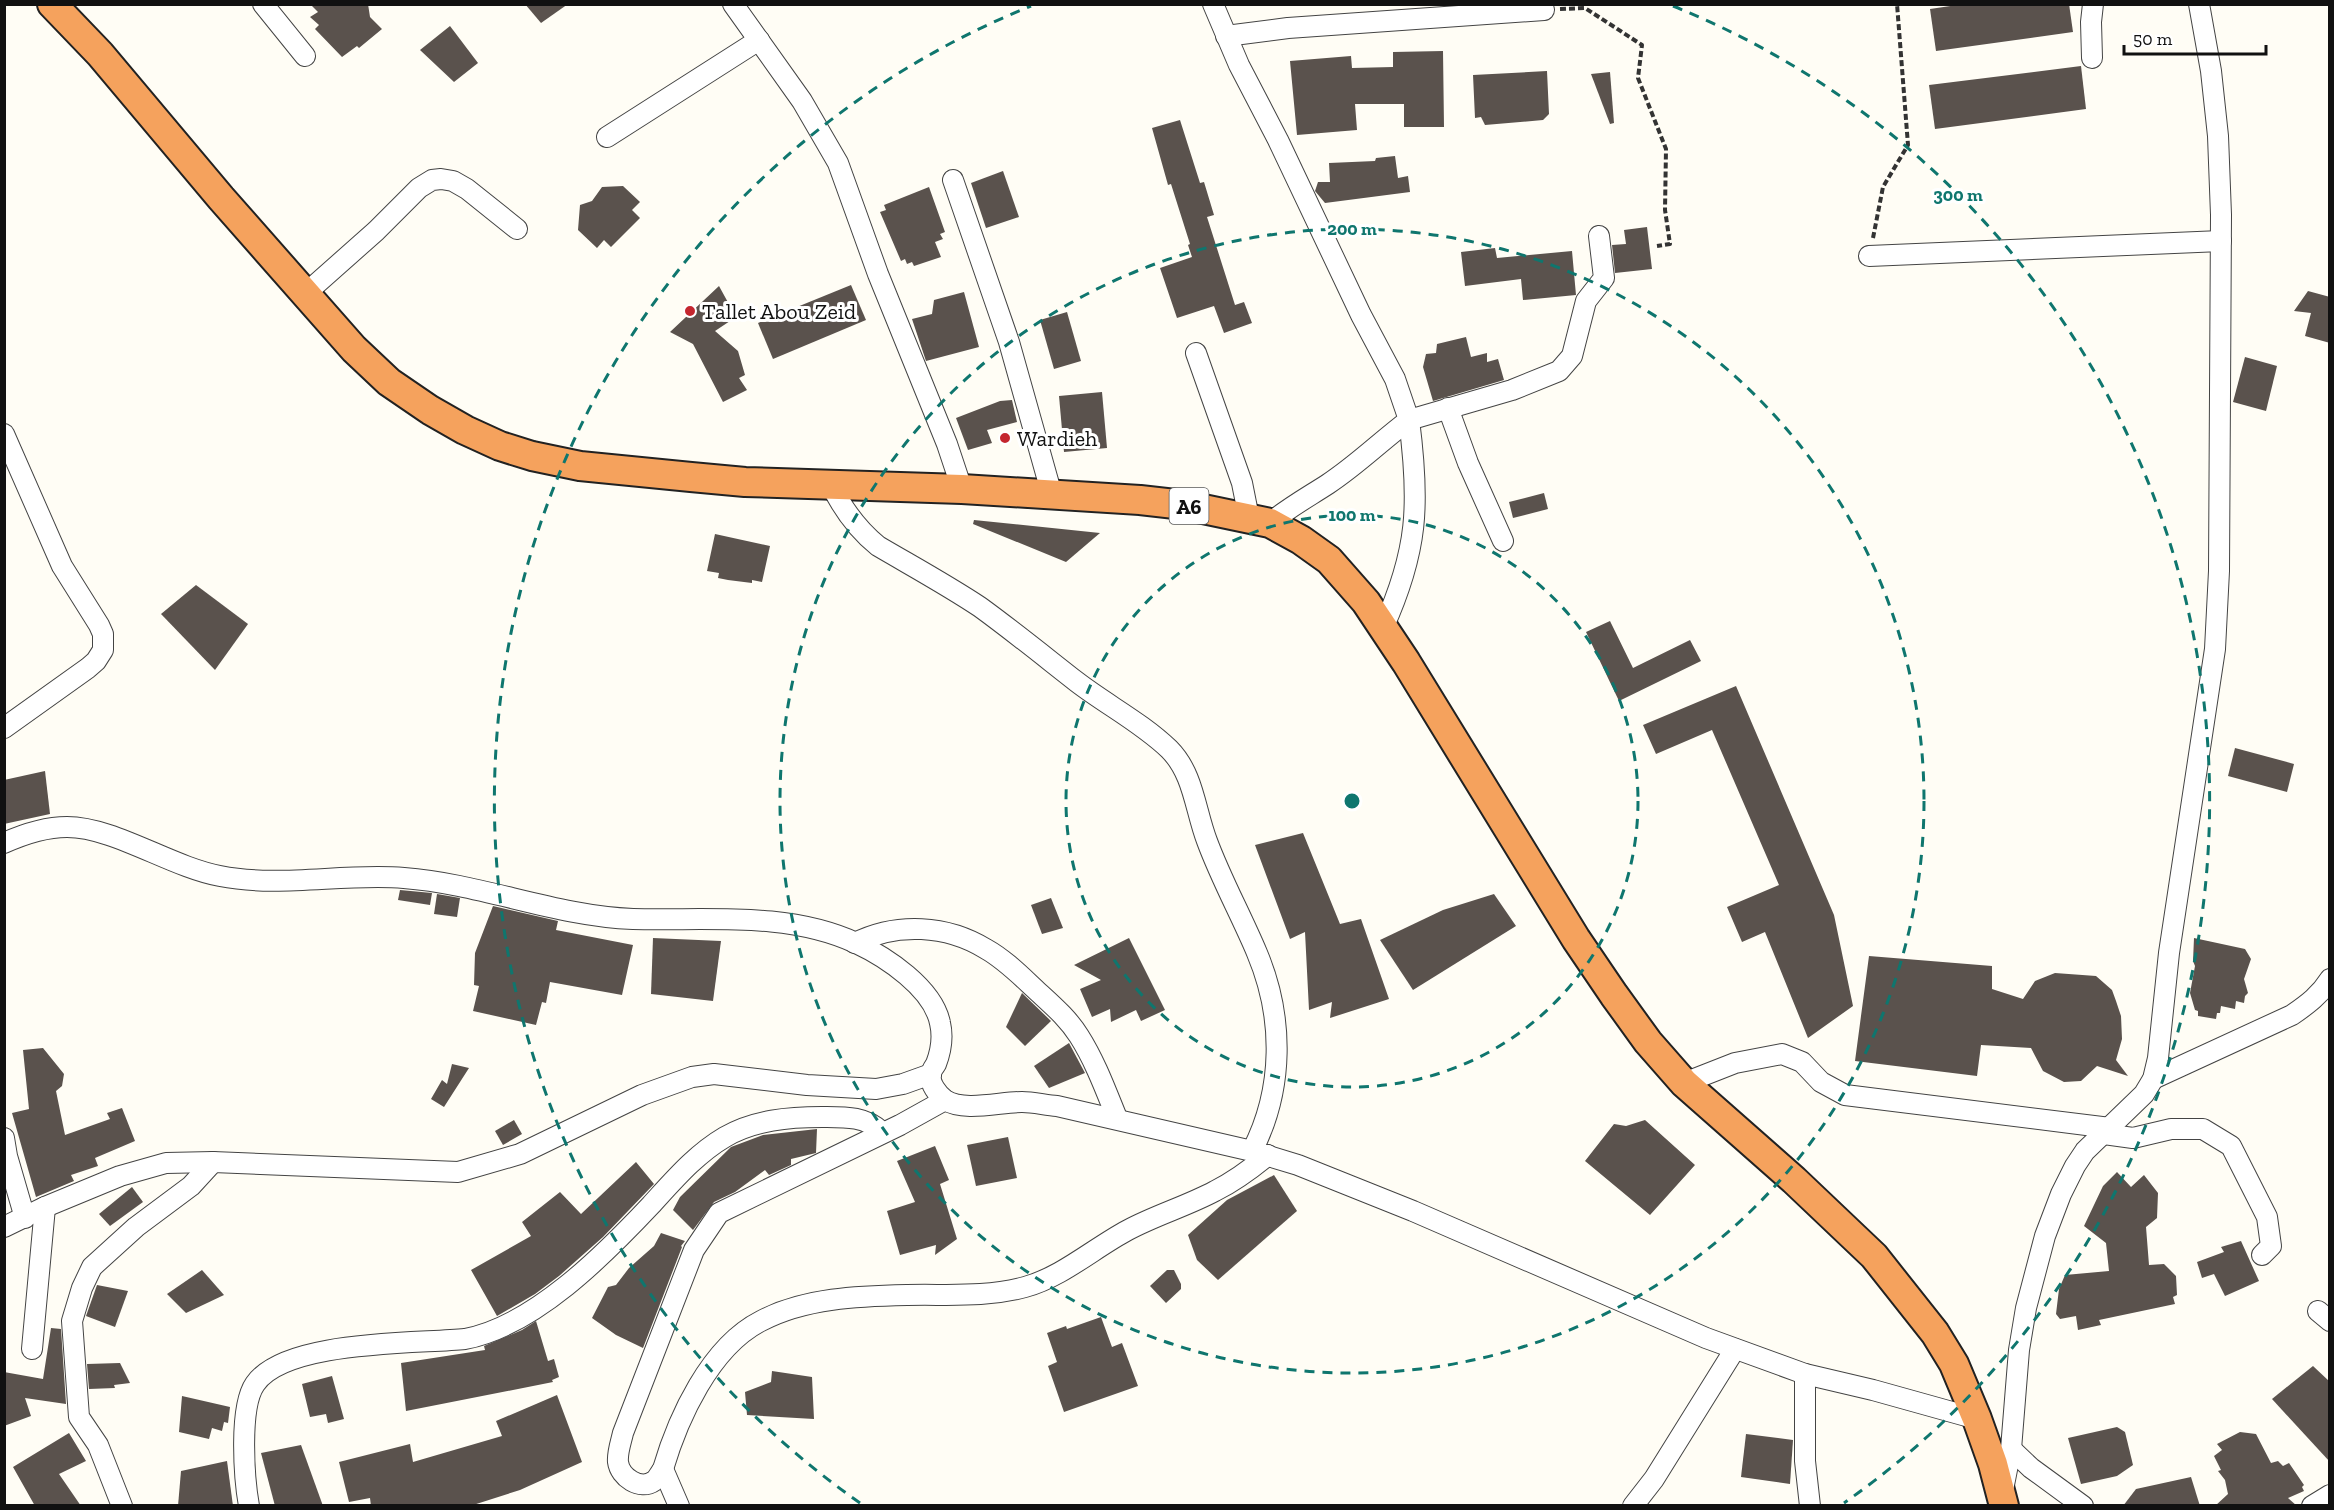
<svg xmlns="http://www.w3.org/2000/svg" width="2334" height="1510" viewBox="0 0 2334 1510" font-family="'Zilla Slab',serif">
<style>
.building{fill:#5a524d}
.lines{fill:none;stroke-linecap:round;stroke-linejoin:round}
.minor-casing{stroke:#444;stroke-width:22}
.highway-casing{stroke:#222;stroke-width:32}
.path{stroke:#333;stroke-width:4;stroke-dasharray:6 3;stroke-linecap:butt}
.minor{stroke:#fff;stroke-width:20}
.highway{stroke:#f5a25d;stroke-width:28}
.ring{fill:none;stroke:#0f766e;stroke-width:3;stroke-dasharray:10 8}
.poi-dot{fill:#c4262e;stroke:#fff;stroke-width:2}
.labels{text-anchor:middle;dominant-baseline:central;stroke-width:6;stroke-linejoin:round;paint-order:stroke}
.shield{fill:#fff;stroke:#585858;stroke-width:1.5}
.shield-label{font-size:21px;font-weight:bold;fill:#111}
.poi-label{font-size:22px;fill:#111;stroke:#fff;text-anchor:start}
.centre{fill:#0f766e;stroke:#fff;stroke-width:3}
.ring-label{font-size:18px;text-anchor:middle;font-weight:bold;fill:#0f766e;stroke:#fff;stroke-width:6;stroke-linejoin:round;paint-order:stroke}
</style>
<rect width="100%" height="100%" fill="#fffdf5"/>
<g class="building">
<polygon points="310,4 368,4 370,17 382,29 359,48 357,46 342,57 315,29 319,25 310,17 318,12"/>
<polygon points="525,4 568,4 541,23"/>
<polygon points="1964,4 2069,4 2073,32 1936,51 1930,9"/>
<polygon points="450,26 478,63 454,82 420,50"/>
<polygon points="1443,51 1444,127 1404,127 1404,104 1355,104 1357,130 1297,135 1290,61 1351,56 1352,68 1393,67 1393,52"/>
<polygon points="2081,66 2086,109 1935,129 1929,85"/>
<polygon points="1547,71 1549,114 1543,120 1485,125 1481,117 1475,118 1473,75"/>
<polygon points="1610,72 1614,123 1610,124 1591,74"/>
<polygon points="1180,120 1200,183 1204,182 1214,215 1207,217 1235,305 1244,302 1252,323 1224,333 1214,306 1177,318 1160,268 1192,257 1188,245 1190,244 1171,184 1168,185 1152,128"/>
<polygon points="1395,156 1398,178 1408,176 1410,192 1325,203 1315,191 1318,182 1330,182 1329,163 1375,161 1376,158"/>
<polygon points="1003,171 1019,217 986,228 971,183"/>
<polygon points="623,186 640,202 632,210 640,218 611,247 604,240 597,248 578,230 580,205 592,201 602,187"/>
<polygon points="929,187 945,232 940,234 943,239 935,242 941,257 914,266 912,262 907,264 905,259 901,261 880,212 886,210 884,205"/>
<polygon points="1647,227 1652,269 1615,273 1612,245 1626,244 1624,230"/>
<polygon points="1495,248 1497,258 1572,251 1576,295 1523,300 1521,279 1465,286 1461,252"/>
<polygon points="851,285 866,320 773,359 758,323"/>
<polygon points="719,286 736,317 715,331 738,351 745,375 739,378 747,390 723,402 693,344 670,332"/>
<polygon points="2308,291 2330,297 2330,343 2305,336 2311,313 2294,311"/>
<polygon points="964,292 979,347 926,361 912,319 932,314 934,300"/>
<polygon points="1067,312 1081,361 1054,369 1040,320"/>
<polygon points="1466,337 1471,357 1487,353 1487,362 1498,359 1504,380 1433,401 1423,367 1426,354 1436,353 1437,344"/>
<polygon points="2245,357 2277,366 2266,411 2233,402"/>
<polygon points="1102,392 1107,448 1064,452 1059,396"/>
<polygon points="1012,400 1017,422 987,430 992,443 968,450 956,418 1000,401"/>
<polygon points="1544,493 1548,509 1513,518 1509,502"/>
<polygon points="974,520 1100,533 1066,562 973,524"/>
<polygon points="715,534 770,546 762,582 752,580 752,583 728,580 718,578 719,573 707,571"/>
<polygon points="196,585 248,624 215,670 161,614"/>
<polygon points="1610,621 1633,668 1690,640 1701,661 1619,701 1586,632"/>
<polygon points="1736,686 1834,915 1853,1006 1808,1038 1765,932 1742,942 1727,907 1779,885 1712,730 1656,754 1643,725"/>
<polygon points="2235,748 2294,764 2287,792 2228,776"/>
<polygon points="45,771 50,814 4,824 4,780"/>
<polygon points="1303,833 1340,924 1361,919 1389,999 1330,1018 1332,1002 1309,1010 1305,932 1290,939 1255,845"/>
<polygon points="400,890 432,893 430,905 398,900"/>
<polygon points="437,894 460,898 457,917 434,914"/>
<polygon points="1494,894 1516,926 1413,990 1380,940 1443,910"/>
<polygon points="1051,898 1063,928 1042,934 1031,905"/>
<polygon points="493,906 558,921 556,930 633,945 622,995 550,982 546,1003 542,1002 536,1025 473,1011 479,986 474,985 475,953"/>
<polygon points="653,938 721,941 713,1001 651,994"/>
<polygon points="1129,938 1165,1010 1141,1021 1136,1010 1111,1022 1110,1009 1092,1017 1080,989 1101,980 1074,965"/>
<polygon points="2194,938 2245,949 2251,959 2244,979 2248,993 2245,996 2244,1003 2236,1001 2235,1009 2221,1006 2220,1013 2217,1013 2216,1019 2198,1016 2198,1011 2195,1010 2190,993 2195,966 2193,961"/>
<polygon points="1869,956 1992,966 1992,989 2023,999 2035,981 2055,973 2096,976 2112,990 2116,1001 2121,1016 2122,1039 2116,1060 2128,1076 2097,1066 2081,1081 2064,1082 2043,1071 2031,1048 1981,1045 1977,1076 1855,1061"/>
<polygon points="1022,993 1051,1021 1025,1046 1006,1027"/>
<polygon points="1069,1043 1085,1073 1049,1088 1034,1066"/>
<polygon points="43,1048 64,1074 62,1086 56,1091 65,1135 110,1119 107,1113 122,1108 135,1141 95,1158 98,1166 71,1175 74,1181 36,1197 12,1113 29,1109 23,1050"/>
<polygon points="452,1064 469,1068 444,1107 431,1099 442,1080 447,1084"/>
<polygon points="514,1120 522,1134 503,1145 495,1131"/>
<polygon points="1645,1120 1695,1165 1650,1215 1585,1161 1614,1124 1626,1126"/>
<polygon points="817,1129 816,1153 791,1159 791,1165 769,1175 765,1170 735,1192 714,1202 693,1230 673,1210 680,1197 731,1147 763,1135"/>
<polygon points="1008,1137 1017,1178 976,1186 967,1145"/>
<polygon points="935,1146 949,1180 940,1184 957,1239 935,1255 936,1245 900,1255 887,1211 915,1202 897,1161"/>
<polygon points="636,1162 654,1184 603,1237 559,1276 535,1294 497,1316 471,1270 531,1236 522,1222 560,1192 581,1214"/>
<polygon points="2117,1172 2131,1187 2144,1175 2158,1193 2157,1218 2146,1227 2149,1265 2164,1264 2176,1276 2177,1295 2173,1297 2175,1304 2099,1320 2101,1325 2078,1330 2076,1316 2060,1319 2056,1314 2059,1289 2065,1275 2109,1271 2106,1243 2084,1226 2103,1186"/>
<polygon points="1274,1175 1297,1211 1218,1280 1197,1260 1188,1235 1227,1200"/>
<polygon points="132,1187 143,1202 110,1226 99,1214"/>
<polygon points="661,1233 685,1241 681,1246 682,1247 643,1348 616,1335 592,1318 608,1287 616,1285 629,1268 654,1246"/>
<polygon points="2241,1241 2259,1281 2225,1296 2214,1274 2202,1278 2197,1262 2224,1252 2221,1247"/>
<polygon points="202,1270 224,1295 186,1313 167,1294"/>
<polygon points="1167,1270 1174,1270 1181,1284 1181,1289 1166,1303 1150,1286"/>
<polygon points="97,1285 128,1291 115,1327 86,1316"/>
<polygon points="1101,1317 1112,1347 1122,1343 1138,1386 1064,1412 1048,1366 1057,1362 1047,1333 1066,1326 1067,1329"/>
<polygon points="536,1321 548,1361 554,1359 559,1377 552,1380 553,1382 406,1411 401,1363 485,1350 484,1346 522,1330"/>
<polygon points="51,1328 61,1329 66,1404 25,1398 31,1416 4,1426 4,1372 43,1379"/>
<polygon points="120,1363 130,1383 114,1385 115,1388 89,1389 87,1364"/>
<polygon points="2313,1366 2330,1382 2330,1462 2272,1399"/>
<polygon points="772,1371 812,1377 814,1419 747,1415 745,1392 771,1382"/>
<polygon points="332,1376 344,1419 328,1423 326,1414 310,1417 302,1384"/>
<polygon points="557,1395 582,1462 520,1490 470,1506 371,1506 370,1498 349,1502 339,1462 410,1444 413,1462 502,1436 496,1421"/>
<polygon points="182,1396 230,1407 228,1423 224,1422 222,1431 212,1428 209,1439 179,1432"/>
<polygon points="2117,1427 2125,1432 2133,1465 2117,1476 2081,1484 2068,1438"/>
<polygon points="2240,1432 2256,1434 2271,1463 2278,1461 2283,1466 2289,1463 2304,1485 2302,1487 2304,1491 2288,1498 2297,1506 2215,1506 2228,1494 2225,1480 2218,1471 2221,1470 2214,1456 2222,1450 2217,1444"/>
<polygon points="69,1433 86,1461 59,1474 81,1506 35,1506 13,1467"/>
<polygon points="1746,1434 1793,1440 1790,1484 1741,1477"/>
<polygon points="301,1445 323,1506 275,1506 261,1453"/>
<polygon points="227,1461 233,1506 178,1506 181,1471"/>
<polygon points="2191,1477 2200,1506 2123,1506 2136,1489"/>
</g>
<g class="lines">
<g class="minor-casing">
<g id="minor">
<polyline points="263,4 305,56"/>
<polyline points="733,4 802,101 838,163 878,274 947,444 962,489"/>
<path d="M1213,4l26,61 39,75 83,175 34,64 14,41c-28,21 -52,45 -81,64 -20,13 -40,24 -58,39"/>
<polyline points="1226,36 1288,28 1544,10"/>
<polyline points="2092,58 2091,22 2093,4"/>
<polyline points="607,137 759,40"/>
<polyline points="953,180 1009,342 1052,495"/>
<polyline points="1869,256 2221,241"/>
<polyline points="305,294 376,231 419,188 432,180 441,179 453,181 467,189 517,229"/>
<polyline points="1196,353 1242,483 1249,518"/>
<polyline points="1448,408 1468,463 1503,541"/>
<polyline points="4,434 62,566 99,625 103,634 103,650 96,661 88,668 4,728"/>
<path d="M830,483c12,25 27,46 48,63 34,20 69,39 102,61 33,24 65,50 97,75 30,23 65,41 92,67 25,25 26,61 38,92 14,38 34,74 50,112 27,64 27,136 -5,198"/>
<path d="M1383,628c35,-77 37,-124 26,-208l103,-30 47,-19 13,-15 14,-55 18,-23 -5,-42"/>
<path d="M4,843c20,-9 42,-16 63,-16 47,0 104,40 153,49 60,12 123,-3 184,2 78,6 151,38 229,41 73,2 154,-8 223,24 30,14 77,45 84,80 3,13 1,28 -4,41 -2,3 -5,7 -5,11 -2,8 7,20 14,25 19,12 55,2 77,2 11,0 23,3 35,4l195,45 46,14 115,46 293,127 99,36 68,16 104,29"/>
<path d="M855,943c42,-21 92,-18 131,6 18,10 34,26 49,40 16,15 32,28 44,47 16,25 27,55 38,82"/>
<path d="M2153,1079l139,-64c16,-11 28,-20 38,-36"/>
<polyline points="1684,1083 1735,1063 1782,1054 1802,1062 1821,1082 1845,1095 2110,1128"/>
<path d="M945,1100l-45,25 -181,88 -25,37 -71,183c-2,9 -6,20 -5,29 2,15 22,29 36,19 4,-3 6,-8 9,-12 15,-51 47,-122 98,-148 43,-23 98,-25 146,-26 41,-1 77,3 118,-8 37,-10 69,-39 103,-57 28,-15 59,-24 87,-39 20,-10 36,-22 53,-36"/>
<polyline points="2104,1134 2133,1138 2171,1129 2203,1129 2231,1146 2267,1217 2271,1246 2262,1255"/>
<polyline points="4,1138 7,1156 25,1218"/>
<polyline points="4,1227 45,1207 120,1176 166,1163 213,1162 458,1172 520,1154 642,1095 692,1077 714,1074 807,1085 876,1089 903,1084 931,1074"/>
<polyline points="2318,1311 2330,1321"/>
<polyline points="32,1349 45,1207"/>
<polyline points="1805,1374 1805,1461 1810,1506"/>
<polyline points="2011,1449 2031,1468 2083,1506"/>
<polyline points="663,1469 679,1506"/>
<polyline points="2003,1490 2011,1449 2019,1350 2026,1308 2045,1236 2061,1194 2075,1166 2085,1151 2144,1094 2153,1079 2158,1058 2169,953 2215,649 2219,571 2221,215 2218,136 2211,71 2199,4"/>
<polyline points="122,1506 98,1445 79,1417 72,1321 82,1288 92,1267 136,1227 191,1186 213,1162"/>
<path d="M249,1506c-5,-28 -10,-99 6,-122 30,-44 160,-40 210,-45 69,-13 139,-84 186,-134 23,-25 45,-51 74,-68 29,-17 64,-20 97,-20 23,0 43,-1 60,15"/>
<polyline points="1633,1506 1654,1479 1735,1349"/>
<polyline points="2312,1506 2330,1495"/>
</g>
</g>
<g class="highway-casing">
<polyline id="highway" points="52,4 100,54 221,198 354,349 389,382 430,410 465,430 500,446 532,456 580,466 691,477 745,482 962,489 1140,500 1184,505 1270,523 1301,540 1329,560 1366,602 1406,662 1576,939 1614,995 1648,1042 1684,1083 1794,1180 1874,1256 1935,1333 1954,1364 1977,1419 1993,1464 2004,1506"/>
</g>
<g class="path">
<polyline points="1560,9 1585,8 1642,45 1638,78 1666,149 1665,210 1670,244 1657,246"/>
<polyline points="1873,238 1883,187 1908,145 1897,4"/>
</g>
<use href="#minor" class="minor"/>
<use href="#highway" class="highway"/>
</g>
<g class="ring">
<circle cx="1352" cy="801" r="286"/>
<circle cx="1352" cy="801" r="572"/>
<path d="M860 1503A857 857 0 0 1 1031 6M1673 6A857 857 0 0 1 1844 1503"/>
</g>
<g class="poi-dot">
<circle cx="690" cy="311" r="6"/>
<circle cx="1005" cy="438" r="6"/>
</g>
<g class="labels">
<rect class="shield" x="1169.5" y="488" width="39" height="36" rx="4.5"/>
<g class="shield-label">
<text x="1189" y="506">A6</text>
</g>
<g class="poi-label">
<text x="702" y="311">Tallet Abou Zeid</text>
<text x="1017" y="438">Wardieh</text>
</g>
</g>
<circle cx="1352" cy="801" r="9" class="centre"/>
<g class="ring-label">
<text x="1958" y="201">300 m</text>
<text x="1352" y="235">200 m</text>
<text x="1352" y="521">100 m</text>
</g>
<rect width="2334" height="1510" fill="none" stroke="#111111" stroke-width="12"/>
<path d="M2124 45v9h142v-9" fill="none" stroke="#111111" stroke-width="3"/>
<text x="2133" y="45" font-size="18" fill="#111111" stroke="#ffffff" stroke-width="4.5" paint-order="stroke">50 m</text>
</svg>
